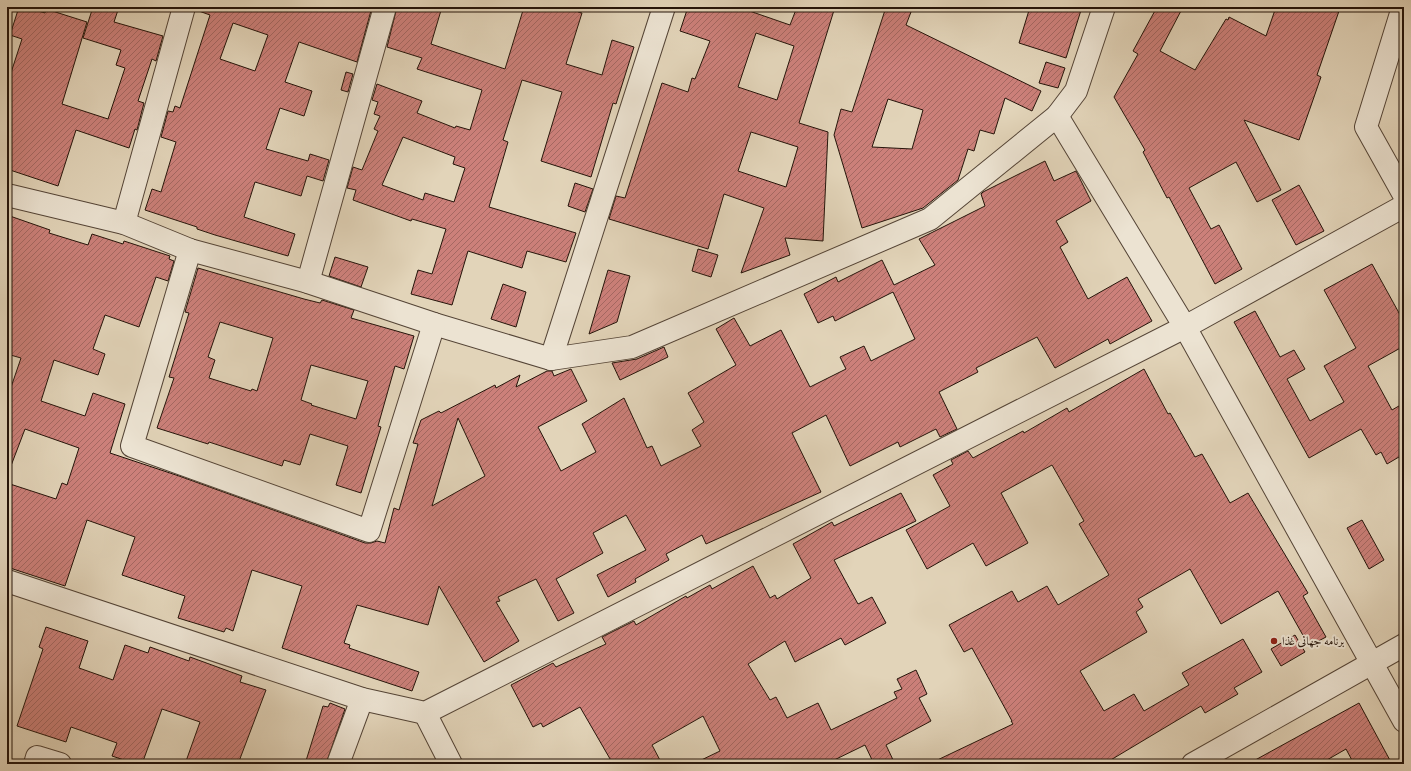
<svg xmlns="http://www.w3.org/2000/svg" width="1411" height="771" viewBox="0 0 1411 771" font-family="'IM FELL Double Pica',Amiri,serif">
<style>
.building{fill:url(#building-hatch);stroke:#25140a;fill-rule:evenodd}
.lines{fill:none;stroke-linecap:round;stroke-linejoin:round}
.minor-casing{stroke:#544436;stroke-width:24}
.minor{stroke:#ece3d2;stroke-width:22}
.poi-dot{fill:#8f2418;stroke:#ece3d2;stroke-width:1.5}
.labels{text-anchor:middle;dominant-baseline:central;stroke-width:4;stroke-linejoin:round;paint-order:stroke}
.poi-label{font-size:12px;fill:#25140a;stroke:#ece3d2;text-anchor:start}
</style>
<defs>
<pattern id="building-hatch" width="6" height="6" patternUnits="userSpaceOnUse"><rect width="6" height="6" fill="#cc807a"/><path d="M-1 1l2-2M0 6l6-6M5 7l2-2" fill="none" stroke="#a56862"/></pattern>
</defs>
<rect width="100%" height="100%" fill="#e2d4b9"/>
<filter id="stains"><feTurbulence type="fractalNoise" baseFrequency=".005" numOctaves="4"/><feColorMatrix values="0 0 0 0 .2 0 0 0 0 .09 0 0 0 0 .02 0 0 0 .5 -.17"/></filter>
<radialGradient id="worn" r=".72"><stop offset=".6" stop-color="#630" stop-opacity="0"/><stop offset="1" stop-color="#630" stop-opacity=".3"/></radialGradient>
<g class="building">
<polygon points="19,7 25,7 45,13 46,9 87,22 62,104 108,119 125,68 116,65 121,50 83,38 93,7 119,7 114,22 163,36 156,61 152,59 138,101 144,103 137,130 135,129 129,148 76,130 58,186 7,169 7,85 22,39 10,35"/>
<path d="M196,7h176l-15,55 -58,-20 -14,40 27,9 -8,25 -24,-8 -14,41 42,12 2,-7 19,6 -6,21 -16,-5 -6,20 -46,-14 -11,35 51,17 -7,22 -73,-21 -18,-6v-2l-52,-17 7,-21 9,3 15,-50 -15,-5 7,-26 5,1 2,-6 5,2 30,-93 -14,-5zM233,23l35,12 -13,36 -35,-12z"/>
<path d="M397,7h45l-11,37 74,25 19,-62h56l-2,5 4,1 -16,51 36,11 10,-35 22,7 -18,57 -3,-1 -22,74 -50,-16 21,-69 -40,-12 -19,60 5,2 -19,65 87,26 -10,29 -39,-11 -5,17 -54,-17 -16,54 -41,-11 7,-24 14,4 14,-45 -34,-10 -1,2 -58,-21 3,-10 -9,-2 6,-21 9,3 16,-39 -4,-2 6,-13 -6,-2 4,-12 -6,-2 5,-16 45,17 -5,12 38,15 1,-2 14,4 12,-40 -65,-21 5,-11 -35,-11zM403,137l52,20 -2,7 12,4 -11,34 -29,-9 -2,7 -41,-15z"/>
<path d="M688,7h50l52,18 7,-18h38l-36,116 29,9 -5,109 -38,-3 5,17 -49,18 23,-65 -40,-14 -16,55 -99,-30 7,-23 9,2 37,-115 26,9 4,-14 3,1 15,-38 -30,-10zM756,33l38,13 -17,54 -39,-13zM751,132l47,15 -12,40 -48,-16z"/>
<path d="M886,7h10l15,5 -5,13 135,66 -9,20 -27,-13 -11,36 -14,-4 -6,21 -6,-2 -10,31 -35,28 -61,20 -28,-93 7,-26 11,3zM888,99l35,11 -11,39 -40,-2z"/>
<polygon points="1030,7 1082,7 1066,58 1019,43"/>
<polygon points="1157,7 1183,7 1160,51 1195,70 1226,19 1228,20 1229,17 1266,36 1276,7 1327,7 1339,11 1317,75 1321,77 1299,140 1244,120 1281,190 1257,202 1236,162 1189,188 1211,229 1219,225 1242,269 1215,284 1169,197 1167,198 1143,152 1145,150 1114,97 1138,54 1133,51"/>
<polygon points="1046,62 1065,68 1058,88 1039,83"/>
<polygon points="346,72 353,74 348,92 341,90"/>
<path d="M1045,161l9,20 22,-10 15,30 -35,20 12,21 -8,5 28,52 39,-22 25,44 -42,23 -2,-5 -53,29 -18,-31 -61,31 2,4 -39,20 18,37 -17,8 -4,-8 -36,18 -2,-5 -48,24 -24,-51 -34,18 29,59 -115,52 -4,-9 -36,19 3,6 -34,19 1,3 -28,15 -11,-22 49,-25 -20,-35 -33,18 10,20 -47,26 18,34 -16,8 -22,-42 -38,18 2,4 -4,1 23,39 -35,21 -45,-76 -11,39 -71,-20 -13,38 6,2 -1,3 70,24 -7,19 -130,-43 20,-62 -50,-16 -19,61 -7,-3 -2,4 -46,-14 7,-22 -63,-21 13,-38 -48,-17 -22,66 -58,-19v-84l49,16 6,-16 5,2 12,-37 -54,-19 -16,42h-2v-72l14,-41 -14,-4v-139l43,15 -1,3 39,12 4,-11 31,10 1,-3 46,15 -1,3 5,2 -6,20 -12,-4 -17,50 -34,-12 -12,34 12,5 -7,21 -44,-15 -13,41 44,15 8,-23 32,11 -15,49 69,23 186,67h6l6,-2 8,2 9,-35 5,2 19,-66 -5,-1 8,-23 18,-9 2,2 54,-28 1,3 24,-13 -4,12 31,-16h5l2,5 17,-7 16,32 -49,26 23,44 35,-19 -14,-28 42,-26 23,50 5,-2 9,20 40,-20 -9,-16 12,-8 -16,-29 48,-28 -20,-36 18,-11 16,28 31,-16 29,57 36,-18 -6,-12 24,-11 7,15 44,-22 -22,-47 -58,29 -2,-5 -15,7 -14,-29 32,-17 2,5 44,-22 12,25 41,-20 -16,-26 66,-33 -4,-12 2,-2zM458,418l27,58 -53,30z"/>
<polygon points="575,183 593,189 585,212 568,206"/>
<polygon points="1299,185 1324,231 1296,245 1272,200"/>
<polygon points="698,249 718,255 711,277 692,271"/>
<polygon points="335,257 368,267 361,287 329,276"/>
<polygon points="1372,264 1404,322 1404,346 1368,366 1392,410 1404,403 1404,454 1387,464 1381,452 1376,455 1361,429 1309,458 1234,322 1255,311 1280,357 1294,350 1305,369 1287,379 1310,421 1344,402 1324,366 1356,348 1324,290"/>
<path d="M198,268l106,31 16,4 2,-3 32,10 -3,8 63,18 -10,33 -9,-3 -17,60 3,1 -20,66 -25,-8 12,-39 -38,-12 -10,31 -16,-5 -2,6 -73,-24 -1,2 -51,-16 17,-50 -5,-1 20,-64 -4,-1zM220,322l53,16 -16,53 -5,-2 -1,2 -42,-13 6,-18 -7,-3zM311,365l57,16 -12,38 -45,-14 1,-1 -11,-4z"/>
<polygon points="608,270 630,276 617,322 589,334"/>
<polygon points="503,284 526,292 516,327 491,319"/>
<polygon points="664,347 668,357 620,380 612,363 637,359"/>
<polygon points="1144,369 1168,414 1170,413 1195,457 1202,454 1230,503 1248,493 1308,593 1303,596 1326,637 1309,646 1278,591 1221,624 1190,569 1138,599 1143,607 1136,612 1147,632 1080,671 1104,711 1134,694 1144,711 1189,685 1182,673 1243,639 1262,672 1234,688 1238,694 1205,713 1201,706 1104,764 929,764 1013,724 1011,721 1012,721 972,648 964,652 949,625 1012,591 1018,602 1047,586 1058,605 1109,575 1079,524 1084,521 1052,465 1001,493 1028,543 986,566 973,543 927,569 906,530 950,506 933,475 953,464 951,460 968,451 973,458 1023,431 1024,433 1067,408 1069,412"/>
<polygon points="901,493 916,521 834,560 858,604 872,597 886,623 845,645 841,638 795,662 785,641 748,664 770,700 776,697 787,718 818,703 831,730 897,698 894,692 902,689 897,679 916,670 927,694 919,698 931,721 886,745 895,764 874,764 865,745 826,764 693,764 720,751 703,716 652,745 662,764 613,764 580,707 543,727 541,723 533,727 511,685 553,663 556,667 606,644 602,637 634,621 636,625 686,596 687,598 710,585 712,589 753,566 770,598 775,595 777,599 811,578 793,544 832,522 834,526"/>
<polygon points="1362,520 1384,560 1369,569 1347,528"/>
<polygon points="46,627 88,641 79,668 113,680 125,645 148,653 150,647 189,661 190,657 242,676 240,682 266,690 238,764 185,764 200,722 162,709 142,764 136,764 112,756 117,743 71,727 66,742 17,726 43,649 39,647"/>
<polygon points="1295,635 1305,652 1281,666 1271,649"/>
<polygon points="330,703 345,709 326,764 305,764 323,706 328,707"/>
<polygon points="1359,703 1392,764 1354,764 1346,749 1320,764 1248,764"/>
</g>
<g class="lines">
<g class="minor-casing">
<g id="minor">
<polyline points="1403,7 1366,127 1404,195"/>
<polyline points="1057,116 1185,327 1404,721"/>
<polyline points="7,195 124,223 190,250 308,282 434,324 551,359 632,347 930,219 1057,116 1076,91 1104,7"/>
<polyline points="124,223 184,7"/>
<polyline points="190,250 132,446 369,531 434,324"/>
<polyline points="308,282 385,7"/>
<polyline points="551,359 664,7"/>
<polyline points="7,581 362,699 425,713 1185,327 1404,206"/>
<polyline points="425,713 451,764"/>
<polyline points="35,764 37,757 60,764"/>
<polyline points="338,764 362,699"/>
<polyline points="1193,764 1404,645"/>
</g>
</g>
<use href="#minor" class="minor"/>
</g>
<circle class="poi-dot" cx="1274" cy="641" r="4"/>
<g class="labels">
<g class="poi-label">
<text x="1282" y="641">برنامه جهانی غذا</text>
</g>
</g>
<rect width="1411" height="771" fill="none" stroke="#e2d4b9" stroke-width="24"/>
<rect x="8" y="8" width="1395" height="755" fill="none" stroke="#25140a" stroke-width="2"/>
<rect x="12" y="12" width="1387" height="747" fill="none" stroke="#25140a"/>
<rect width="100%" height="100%" filter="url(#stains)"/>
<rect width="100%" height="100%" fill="url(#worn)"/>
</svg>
